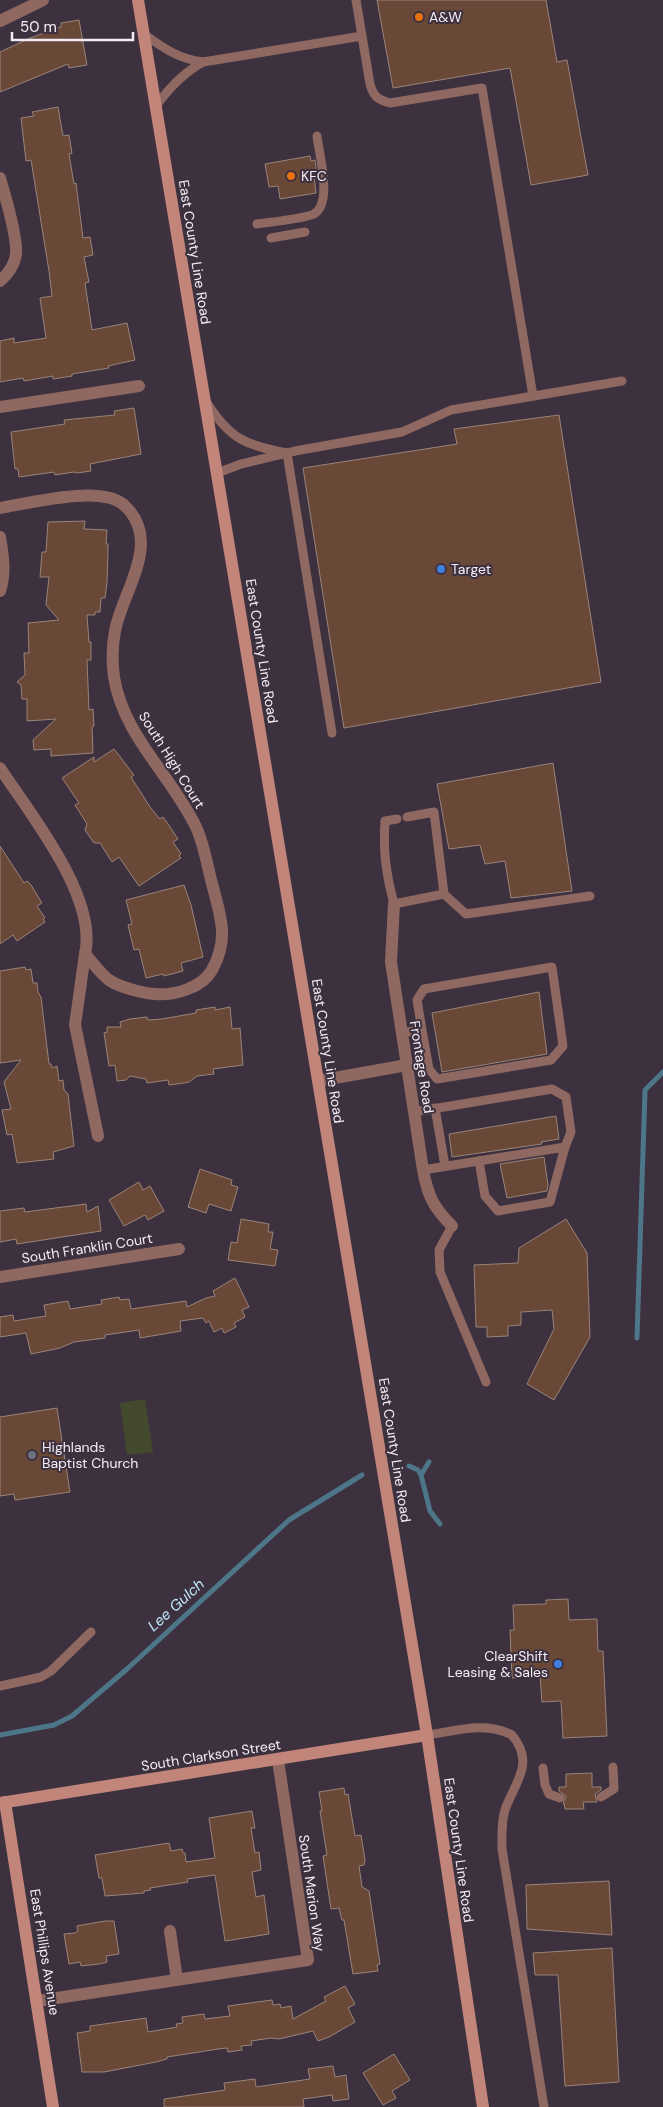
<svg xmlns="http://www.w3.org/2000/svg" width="663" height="2107" viewBox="0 0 663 2107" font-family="'DM Sans',sans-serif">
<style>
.green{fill:#43492c}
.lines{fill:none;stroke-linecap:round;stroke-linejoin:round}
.stream{stroke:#4d7688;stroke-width:5}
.building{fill:#694837;stroke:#99847a}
.lane{stroke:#8f6961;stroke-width:9}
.street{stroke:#8f6961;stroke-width:12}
.secondary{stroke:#c18579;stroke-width:12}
.food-dot{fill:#e8710a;stroke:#3d313f;stroke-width:2}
.shop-dot{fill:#3f7fe0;stroke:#3d313f;stroke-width:2}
.worship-dot{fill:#6b7280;stroke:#3d313f;stroke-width:2}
.labels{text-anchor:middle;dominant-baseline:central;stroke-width:4;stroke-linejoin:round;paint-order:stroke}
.poi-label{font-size:14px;fill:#f4ecf5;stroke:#3d313f;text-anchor:start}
.street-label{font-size:14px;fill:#f4ecf5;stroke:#3d313f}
.water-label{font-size:15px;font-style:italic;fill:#c1eafd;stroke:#3d313f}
</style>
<rect width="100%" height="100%" fill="#3d313f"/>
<polygon class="green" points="145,1399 153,1452 127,1455 120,1403"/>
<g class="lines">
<g class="stream">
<polyline points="637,1338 645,1090 663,1072"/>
<polyline points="409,1466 418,1470 421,1475 430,1511 440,1524"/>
<polyline points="421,1475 429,1462"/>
<polyline points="0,1735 54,1725 72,1716 127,1669 289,1520 362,1475"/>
</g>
</g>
<g class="building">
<polygon points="377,0 546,0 557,62 567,60 588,175 531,185 510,68 393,88"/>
<polygon points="79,20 87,65 69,68 68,64 0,92 0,52 30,38 61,27 61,23"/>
<polygon points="58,107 63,136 69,135 72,153 69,154 74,184 76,183 83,238 90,237 93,255 84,257 89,282 85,283 92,330 127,323 135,360 108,366 109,368 72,374 72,376 53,379 53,376 24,381 23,378 0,382 0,341 14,338 14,343 46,338 40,298 52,296 49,271 31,160 26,161 21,118 34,116 32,112"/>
<polygon points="310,156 311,161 315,160 317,176 314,177 316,193 280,199 278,186 269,187 265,164"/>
<polygon points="134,408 141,454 90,464 91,471 77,473 74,472 55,475 54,472 19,477 18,469 15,469 11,432 65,424 64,420 115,415 114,411"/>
<polygon points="559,415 601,682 344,728 303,468 457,444 454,429"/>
<polygon points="85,521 84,529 107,530 106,544 108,544 108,551 107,583 105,598 101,598 100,612 95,612 95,615 87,615 89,642 91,642 91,660 87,660 89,710 93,709 94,726 92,727 93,753 51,756 51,749 34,750 33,740 56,719 27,721 27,699 22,699 21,685 17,682 25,675 24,653 29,653 28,623 59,620 46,605 49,577 40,577 42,552 46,552 48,522"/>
<polygon points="114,749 134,775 131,777 150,807 160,819 163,817 166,821 178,839 173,842 181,854 179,856 181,858 139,886 119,857 112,862 100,843 94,843 85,830 87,824 75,805 79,803 62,778 94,757 94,762"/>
<polygon points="553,763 572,891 511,898 505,861 485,864 480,845 449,849 437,784"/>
<polygon points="0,846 24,883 27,881 31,885 42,903 37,906 45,918 43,919 45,922 17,941 13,935 0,944"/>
<polygon points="184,885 191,905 203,957 181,963 183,971 164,976 163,974 146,978 139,949 134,950 128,925 132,924 126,900"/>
<polygon points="25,967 26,970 31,969 33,983 37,983 38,992 41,997 49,1064 51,1064 52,1068 57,1066 59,1081 63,1080 64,1090 68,1094 74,1146 53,1152 54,1159 17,1163 12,1134 7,1135 2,1110 11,1109 4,1082 21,1060 0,1063 0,971"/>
<polygon points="539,992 547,1054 442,1072 432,1013"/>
<polygon points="215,1007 215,1010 230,1007 232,1029 240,1028 243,1065 213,1069 214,1074 197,1076 189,1082 184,1083 169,1085 168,1080 147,1083 146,1079 130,1076 126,1080 117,1081 115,1065 109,1066 104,1033 107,1032 107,1027 121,1027 120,1022 130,1019 147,1017 148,1020 162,1019 196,1013 196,1010"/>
<polygon points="556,1116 559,1139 541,1142 542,1144 452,1157 449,1134"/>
<polygon points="544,1157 548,1185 547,1191 507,1198 500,1164"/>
<polygon points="200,1169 232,1180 231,1185 238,1187 231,1211 209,1204 206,1213 188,1207"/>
<polygon points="139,1182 143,1190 150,1186 164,1211 148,1220 145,1215 124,1226 109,1200"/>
<polygon points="86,1204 87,1212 98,1206 101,1231 17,1244 16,1239 0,1242 0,1211 24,1208 25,1212"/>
<polygon points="241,1219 269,1224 268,1232 273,1232 270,1249 278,1250 275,1266 228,1260 231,1242 237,1243"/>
<polygon points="566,1219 587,1253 590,1337 554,1400 527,1384 554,1329 552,1310 521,1312 521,1325 508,1326 508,1336 487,1337 487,1327 476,1327 474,1265 518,1263 519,1248"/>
<polygon points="235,1278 249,1307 242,1310 245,1317 234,1323 236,1327 224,1333 222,1328 214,1332 209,1321 206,1323 203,1318 180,1321 181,1331 140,1338 139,1330 105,1335 105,1338 74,1342 60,1348 31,1354 26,1333 0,1337 0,1317 13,1315 14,1321 46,1316 44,1305 68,1301 70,1309 102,1304 101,1300 119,1297 120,1300 129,1299 131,1309 186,1301 187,1307 206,1298 215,1296 213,1291"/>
<polygon points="57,1408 70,1492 15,1500 14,1494 0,1496 0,1417"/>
<polygon points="568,1599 569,1620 597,1619 598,1651 603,1651 607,1736 563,1738 561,1701 542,1702 540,1676 512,1678 510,1630 514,1630 513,1605 546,1604 546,1600"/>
<polygon points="592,1773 592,1787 601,1787 601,1790 595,1794 597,1802 583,1802 584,1809 565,1809 564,1803 563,1804 566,1796 559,1791 559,1787 566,1787 566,1774"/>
<polygon points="344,1788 345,1795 348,1794 355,1836 361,1835 365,1860 364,1865 359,1866 362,1887 369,1891 380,1964 377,1965 378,1971 353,1974 344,1920 342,1920 339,1908 331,1909 323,1856 327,1855 320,1811 322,1811 319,1792"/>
<polygon points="252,1811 255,1828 251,1828 255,1853 259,1852 261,1870 252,1872 256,1897 264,1895 269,1934 225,1941 215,1875 187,1879 188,1882 150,1888 151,1890 144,1891 144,1893 105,1896 102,1878 99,1878 95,1855 169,1843 171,1851 182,1849 183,1853 185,1853 186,1862 215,1858 209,1818"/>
<polygon points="609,1881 612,1935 527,1929 526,1885"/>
<polygon points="105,1921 114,1921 119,1954 106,1956 107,1962 99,1964 81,1966 80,1962 69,1964 64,1934 75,1933 78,1931 77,1926"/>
<polygon points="612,1948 619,2082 565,2086 558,1975 535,1975 533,1953"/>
<polygon points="345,1986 355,2004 348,2008 355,2022 329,2037 318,2041 313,2031 279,2039 271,2038 251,2041 252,2045 241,2046 242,2050 228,2052 227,2048 218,2049 167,2057 167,2059 156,2062 104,2072 82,2072 77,2033 90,2031 90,2026 146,2018 148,2032 177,2027 176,2024 183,2023 182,2017 204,2014 205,2019 230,2016 228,2006 272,2000 273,2005 280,2004 281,2008 291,2006 293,2019 326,2001 324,1997"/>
<polygon points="394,2054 410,2080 392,2091 396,2098 383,2105 363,2073"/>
<polygon points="333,2066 335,2077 346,2075 349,2099 333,2101 332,2095 303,2099 304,2107 164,2107 164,2099 225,2090 224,2083 255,2079 256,2087 310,2079 308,2069"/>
</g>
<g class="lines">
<g class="lane">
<path d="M356,0l14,84c3,12 8,16 20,19l92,-15 51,308"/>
<path d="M144,34c19,14 35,25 59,28l159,-26"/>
<path d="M156,106c13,-18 27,-33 47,-44"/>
<path d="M257,224c13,-2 46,-5 57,-10 19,-11 5,-60 3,-78"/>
<polyline points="271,238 305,232"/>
<path d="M207,403c23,36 38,42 80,50l45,280"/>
<polyline points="217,473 241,464 295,451 402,432 451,410 622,381"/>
<polyline points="407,817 434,812 444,894 466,914 590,896"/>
<path d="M397,819l-12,2c-2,32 1,52 9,83l50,-10"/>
<polyline points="401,1033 422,1030 429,1069 437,1079 551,1060 563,1046 552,967 424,989 417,1000 422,1030"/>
<polyline points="435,1108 445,1166"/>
<polyline points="414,1112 552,1089 566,1097 571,1132 565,1147 423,1170"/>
<polyline points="479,1161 485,1196 498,1211 550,1202 565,1147"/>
<polyline points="452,1226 439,1250 440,1272 486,1382"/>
<polyline points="0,1686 41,1677 51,1671 91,1632"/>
<path d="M427,1735c29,-4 58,-14 85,0 24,29 2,48 -7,75 -4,13 -3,26 -3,39l42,258"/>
<polyline points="543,1768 545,1785 549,1794 560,1798"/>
<polyline points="601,1797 614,1789 613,1767"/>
</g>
<g class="street">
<polyline points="0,21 43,0"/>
<path d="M0,178c5,17 18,60 16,77 -2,11 -8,19 -16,26"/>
<polyline points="0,407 139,386"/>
<path d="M0,508c30,-5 103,-24 125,-2 38,36 -3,86 -10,125 -3,15 -3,31 -1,46 9,58 57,98 82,150 9,19 12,44 18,64 8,30 14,50 -2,79 -10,18 -38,26 -58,24 -12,-1 -35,-7 -45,-14 -9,-7 -16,-17 -24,-26 13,-57 -55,-140 -85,-186"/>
<path d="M0,537c3,18 6,36 0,54"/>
<path d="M394,904l-3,58 32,208c5,26 10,37 29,56"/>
<polyline points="85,954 75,1025 98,1136"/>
<polyline points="318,1081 407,1065"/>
<polyline points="0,1277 179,1249"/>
<polyline points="170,1931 177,1980"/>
<polyline points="37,2001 308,1960 278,1760"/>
</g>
<g class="secondary">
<polyline points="138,0 427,1735 483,2107"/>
<polyline points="5,1802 53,2107"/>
<polyline points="0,1803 427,1735"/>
</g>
</g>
<g class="food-dot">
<circle cx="419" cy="17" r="5"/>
<circle cx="291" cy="176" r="5"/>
</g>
<g class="shop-dot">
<circle cx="441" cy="569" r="5"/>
<circle cx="558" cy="1664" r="5"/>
</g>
<circle class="worship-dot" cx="32" cy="1455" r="5"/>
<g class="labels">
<g class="poi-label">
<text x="429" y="17">A&amp;W</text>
<text x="301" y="176">KFC</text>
<text x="451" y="569">Target</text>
<text x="42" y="1447">Highlands<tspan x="42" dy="16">Baptist Church</tspan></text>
<text x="548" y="1656" text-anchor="end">ClearShift<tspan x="548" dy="16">Leasing &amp; Sales</tspan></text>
</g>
<g class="street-label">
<text transform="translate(195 252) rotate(81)">East County Line Road</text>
<text transform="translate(262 651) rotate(81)">East County Line Road</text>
<text transform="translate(172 760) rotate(58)">South High Court</text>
<text transform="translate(328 1051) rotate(81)">East County Line Road</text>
<text transform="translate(422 1067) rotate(81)">Frontage Road</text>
<text transform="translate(87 1248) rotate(-9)">South Franklin Court</text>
<text transform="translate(395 1450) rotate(81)">East County Line Road</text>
<text transform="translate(211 1755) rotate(-9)">South Clarkson Street</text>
<text transform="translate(459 1850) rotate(82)">East County Line Road</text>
<text transform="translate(312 1893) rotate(82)">South Marion Way</text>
<text transform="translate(45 1952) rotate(81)">East Phillips Avenue</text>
</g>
<g class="water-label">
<text transform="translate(176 1605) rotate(-42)">Lee Gulch</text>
</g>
</g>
<path d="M12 32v8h121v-8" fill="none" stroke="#f4ecf5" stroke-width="2.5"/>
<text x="20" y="32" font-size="15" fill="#f4ecf5" stroke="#3d313f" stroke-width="4" paint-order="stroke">50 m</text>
</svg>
